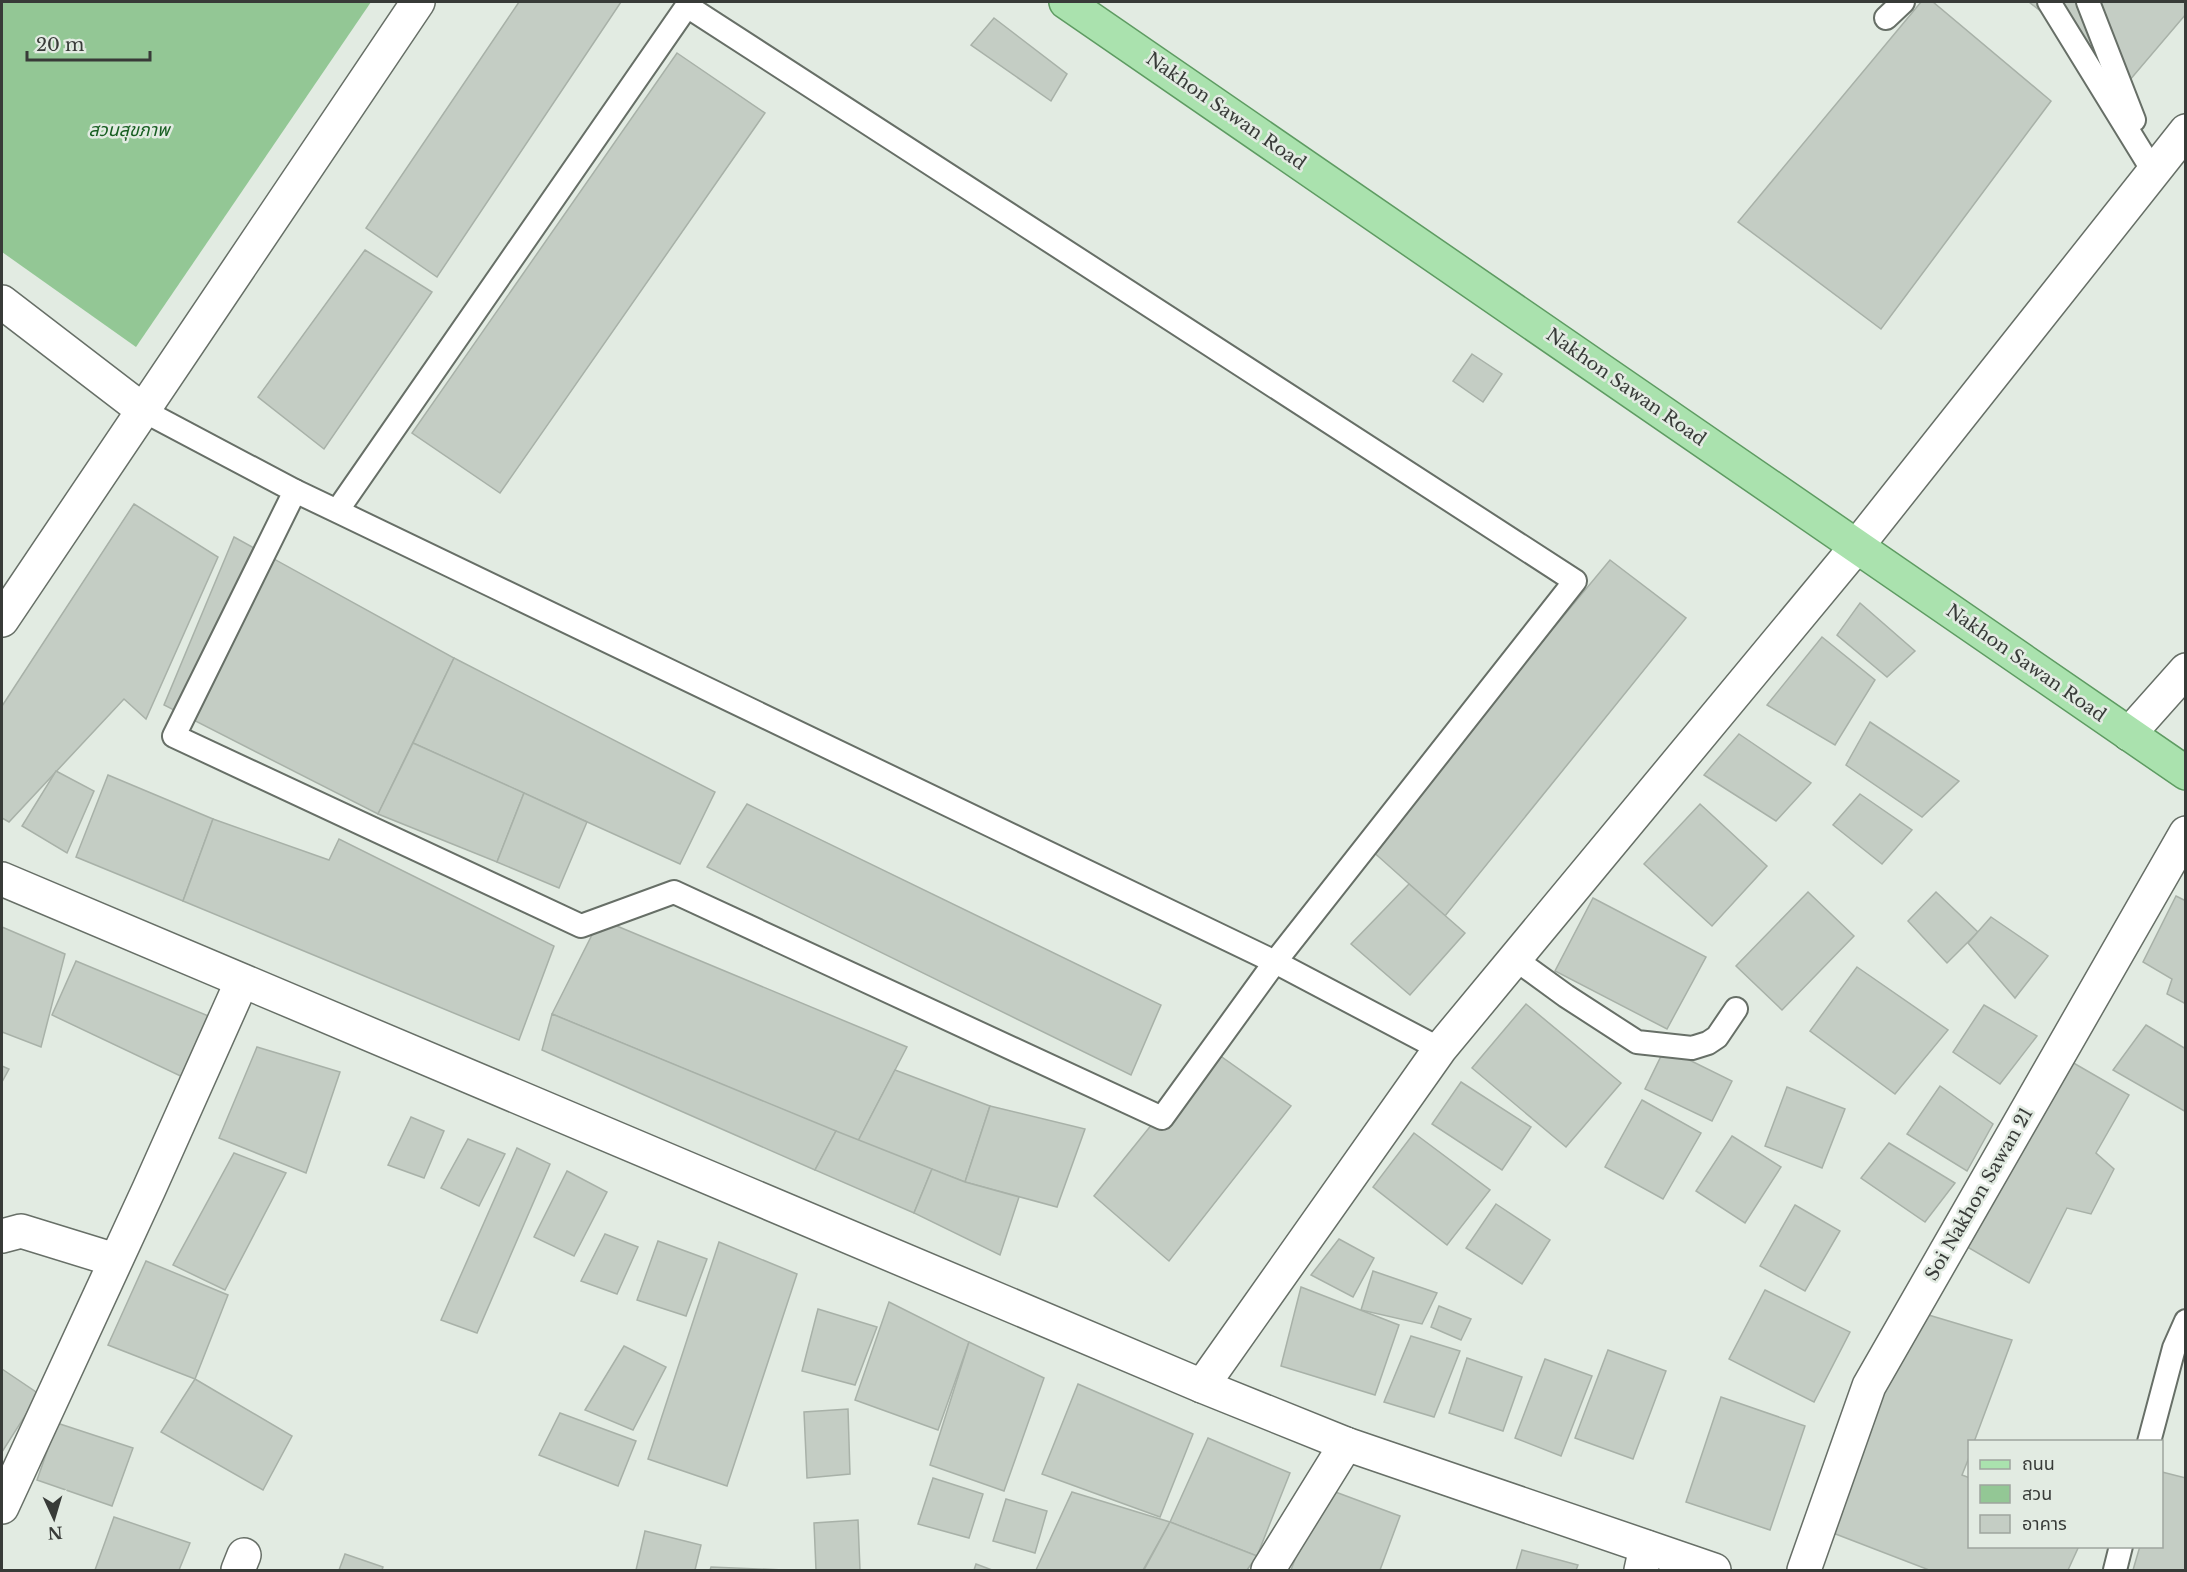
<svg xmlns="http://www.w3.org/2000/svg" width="2187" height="1572" viewBox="0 0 2187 1572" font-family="'Libre Baskerville','Noto Sans Thai',serif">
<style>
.green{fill:#93c795}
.building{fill:#c4cdc4;stroke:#a8b1a8;stroke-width:1.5}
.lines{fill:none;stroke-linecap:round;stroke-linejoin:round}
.service-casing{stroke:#676f67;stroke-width:26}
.minor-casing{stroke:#676f67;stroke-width:36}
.tertiary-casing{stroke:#676f67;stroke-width:36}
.primary-casing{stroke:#5e9b62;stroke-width:36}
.service{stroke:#fff;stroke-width:22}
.minor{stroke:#fff;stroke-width:33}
.tertiary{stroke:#fff;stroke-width:33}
.primary{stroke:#aae2ae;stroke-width:33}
.labels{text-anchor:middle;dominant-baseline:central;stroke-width:5;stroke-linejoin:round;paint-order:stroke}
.street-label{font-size:18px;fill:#383b38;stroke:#e2ebe2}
.park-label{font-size:18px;font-style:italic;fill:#175e21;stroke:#e2ebe2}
</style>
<rect width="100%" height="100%" fill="#e2ebe2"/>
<polygon class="green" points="2,2 371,2 136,347 2,252"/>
<g class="building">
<polygon points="519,2 621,2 437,277 366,228"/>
<polygon points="1921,2 1933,2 2051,101 1881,329 1738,222"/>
<polygon points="2029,2 2186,2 2186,14 2129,81"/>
<polygon points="994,18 1067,74 1051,101 971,45"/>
<polygon points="677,53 765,113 500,493 412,433"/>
<polygon points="365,250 432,292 324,449 258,397"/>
<polygon points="1472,354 1502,374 1483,402 1453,381"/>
<polygon points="134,504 218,557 146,719 124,699 9,822 2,818 2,706"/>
<polygon points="234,537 454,658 378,814 164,705"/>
<polygon points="1610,560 1686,618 1445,916 1370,849"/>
<polygon points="1860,603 1915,651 1887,677 1837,635"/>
<polygon points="1822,637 1875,680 1835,745 1767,705"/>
<polygon points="454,658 715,792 680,864 413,743"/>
<polygon points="1870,722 1959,781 1922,817 1846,765"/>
<polygon points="1739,734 1811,783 1776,821 1704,775"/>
<polygon points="413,743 524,793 497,862 378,814"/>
<polygon points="56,771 94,791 67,853 22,826"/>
<polygon points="108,775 213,819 183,901 76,857"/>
<polygon points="524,793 587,822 559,888 497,862"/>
<polygon points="1860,794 1912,830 1882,864 1833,825"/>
<polygon points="747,804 1161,1005 1131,1075 707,867"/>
<polygon points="1700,804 1767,866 1712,926 1644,864"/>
<polygon points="213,819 329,860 339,839 554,946 519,1040 183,901"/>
<polygon points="1409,884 1465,933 1410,995 1351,944"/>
<polygon points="1808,892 1854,936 1782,1010 1736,966"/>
<polygon points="1936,892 1978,932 1947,963 1908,921"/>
<polygon points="2176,896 2186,901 2186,1004 2167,994 2172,979 2143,962"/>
<polygon points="1593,898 1706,957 1667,1029 1555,971"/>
<polygon points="1991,917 2048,956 2015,998 1968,943"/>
<polygon points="600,919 907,1047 858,1141 552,1014"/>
<polygon points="2,927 65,954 41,1047 2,1032"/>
<polygon points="76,961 218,1020 191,1081 52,1015"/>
<polygon points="1857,967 1948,1030 1895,1094 1810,1031"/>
<polygon points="1526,1004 1621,1083 1566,1147 1472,1068"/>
<polygon points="1984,1005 2037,1036 2000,1084 1953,1052"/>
<polygon points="552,1014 836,1131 815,1170 542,1050"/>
<polygon points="2146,1025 2186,1049 2186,1112 2113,1070"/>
<polygon points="257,1047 340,1072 306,1173 219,1138"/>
<polygon points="1665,1048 1732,1081 1712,1121 1645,1089"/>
<polygon points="1212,1050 1291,1106 1169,1261 1094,1196"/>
<polygon points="2058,1054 2129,1095 2096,1153 2114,1169 2091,1214 2067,1208 2029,1283 1964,1245"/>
<polygon points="2,1066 9,1069 2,1082"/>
<polygon points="895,1070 990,1106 965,1182 858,1141"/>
<polygon points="1461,1082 1531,1127 1502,1170 1432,1124"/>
<polygon points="1940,1086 1993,1124 1967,1171 1907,1134"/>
<polygon points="1787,1087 1845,1109 1822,1168 1765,1146"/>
<polygon points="1642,1100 1701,1133 1663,1199 1605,1167"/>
<polygon points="990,1106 1085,1129 1057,1207 965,1182"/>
<polygon points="411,1117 444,1131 424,1178 388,1165"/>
<polygon points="836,1131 932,1169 914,1213 815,1170"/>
<polygon points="1414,1133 1490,1190 1447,1245 1373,1187"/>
<polygon points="1732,1136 1781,1167 1745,1223 1696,1191"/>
<polygon points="468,1139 505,1154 479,1206 441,1188"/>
<polygon points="1889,1143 1955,1183 1925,1222 1861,1178"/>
<polygon points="517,1148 550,1164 477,1333 441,1320"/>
<polygon points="234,1153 286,1173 225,1290 173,1265"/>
<polygon points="932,1169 965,1182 1019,1197 1000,1255 914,1213"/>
<polygon points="567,1171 607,1192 574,1256 534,1237"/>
<polygon points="1496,1204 1550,1240 1522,1284 1466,1248"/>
<polygon points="1795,1205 1840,1231 1805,1291 1760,1266"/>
<polygon points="605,1234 638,1247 617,1294 581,1281"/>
<polygon points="1339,1239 1374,1258 1353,1297 1311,1275"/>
<polygon points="658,1241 707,1259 686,1316 637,1300"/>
<polygon points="719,1242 797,1274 727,1486 648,1459"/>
<polygon points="146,1261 228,1295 195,1379 108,1345"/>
<polygon points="1373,1271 1437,1293 1422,1324 1361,1310"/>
<polygon points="1301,1287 1399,1325 1375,1395 1281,1366"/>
<polygon points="1765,1290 1850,1332 1814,1402 1729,1359"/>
<polygon points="889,1302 969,1342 938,1430 855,1400"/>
<polygon points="1439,1306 1471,1319 1461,1340 1431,1327"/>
<polygon points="818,1309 877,1327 855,1385 802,1371"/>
<polygon points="1912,1310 2012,1340 1974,1442 1970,1442 1970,1455 1962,1475 1970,1478 1970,1546 2079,1546 2068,1570 1929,1570 1833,1533"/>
<polygon points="1411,1336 1460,1351 1434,1417 1384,1402"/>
<polygon points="969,1342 1044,1378 1004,1491 930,1465"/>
<polygon points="624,1346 666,1367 633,1430 585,1410"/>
<polygon points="1608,1350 1666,1371 1633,1459 1575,1438"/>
<polygon points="1467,1358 1522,1377 1503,1431 1449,1413"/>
<polygon points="1545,1359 1592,1376 1561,1456 1515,1438"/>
<polygon points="2,1369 39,1394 2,1452"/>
<polygon points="195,1379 292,1436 263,1490 161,1432"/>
<polygon points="1078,1384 1193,1434 1160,1517 1042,1474"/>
<polygon points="1721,1397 1805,1426 1770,1530 1686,1502"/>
<polygon points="848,1409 850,1474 807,1478 804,1412"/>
<polygon points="560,1413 636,1441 618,1486 539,1455"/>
<polygon points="57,1423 133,1448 112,1506 37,1480"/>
<polygon points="1208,1438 1290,1473 1257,1556 1170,1522"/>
<polygon points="2162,1472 2186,1478 2186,1570 2133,1570 2140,1546 2162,1546"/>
<polygon points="933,1478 983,1494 969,1538 918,1524"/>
<polygon points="1322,1487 1400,1516 1380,1570 1291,1570"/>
<polygon points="1072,1492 1170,1522 1143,1570 1036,1570"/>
<polygon points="1006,1499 1047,1511 1035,1553 993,1541"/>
<polygon points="114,1517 190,1543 179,1570 95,1570"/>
<polygon points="858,1520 860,1570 816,1570 814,1523"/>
<polygon points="1170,1522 1257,1556 1247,1570 1144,1570"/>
<polygon points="645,1531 701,1545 695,1570 636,1570"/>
<polygon points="1522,1550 1578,1565 1576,1570 1516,1570"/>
<polygon points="345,1554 383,1567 382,1570 339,1570"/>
<polygon points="976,1564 992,1570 974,1570"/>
<polygon points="711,1567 784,1570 710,1570"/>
</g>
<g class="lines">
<g class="service-casing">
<g id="service">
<polyline points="2049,2 2153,171"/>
<polyline points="2088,2 2134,120"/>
<polyline points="1886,18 1903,2"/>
<polyline points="144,411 295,491 174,736 581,926 674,892 1162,1118 1275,962 1440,1049"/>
<polyline points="295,491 337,511 1275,962 1575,581 687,6 337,511"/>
<polyline points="1515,959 1566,996 1637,1042 1692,1048 1708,1043 1717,1037 1736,1009"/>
<polyline points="2149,1442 2174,1348 2186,1321"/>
<polyline points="2115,1570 2121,1546"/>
</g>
</g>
<g class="minor-casing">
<g id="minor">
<polyline points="2,302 144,411"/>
<polyline points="2,620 418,2"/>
<polyline points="2129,734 2186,670"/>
<polyline points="2,1236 21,1231 115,1260"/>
<polyline points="2,1507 149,1189 242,981"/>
<polyline points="238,1570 244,1555"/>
<polyline points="1268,1570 1346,1444"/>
<polyline points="1641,1570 1646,1547"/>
<polyline points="1804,1570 1869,1386 2186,833"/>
</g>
</g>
<g class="tertiary-casing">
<g id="tertiary">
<polyline points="2,879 1202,1386 1346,1444 1714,1570"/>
<polyline points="1202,1386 1440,1049 1857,546 2186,131"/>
</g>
</g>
<g class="primary-casing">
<polyline id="primary" points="1066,2 2186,773"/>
</g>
<use href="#service" class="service"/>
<use href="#minor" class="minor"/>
<use href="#tertiary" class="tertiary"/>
<use href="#primary" class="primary"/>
</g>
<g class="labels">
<g class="street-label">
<text transform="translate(1226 111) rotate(35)">Nakhon Sawan Road</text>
<text transform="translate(1626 387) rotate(35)">Nakhon Sawan Road</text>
<text transform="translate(2026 663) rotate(35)">Nakhon Sawan Road</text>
<text transform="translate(1979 1194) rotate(-60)">Soi Nakhon Sawan 21</text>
</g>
<g class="park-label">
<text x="129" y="130">สวนสุขภาพ</text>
</g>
</g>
<rect width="2187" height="1572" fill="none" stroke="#383b38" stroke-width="6"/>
<rect x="1968" y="1440" width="195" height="108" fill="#e2ebe2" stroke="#9ea59e" stroke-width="1.5"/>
<rect x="1980" y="1460" width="30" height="9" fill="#aae2ae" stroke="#9ea59e" stroke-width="1.5"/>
<text x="2022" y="1470" font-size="18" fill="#383b38">ถนน</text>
<rect x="1980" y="1485" width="30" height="18" fill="#93c795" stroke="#9ea59e" stroke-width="1.5"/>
<text x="2022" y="1500" font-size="18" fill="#383b38">สวน</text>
<rect x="1980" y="1515" width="30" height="18" fill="#c4cdc4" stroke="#9ea59e" stroke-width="1.5"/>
<text x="2022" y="1530" font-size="18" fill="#383b38">อาคาร</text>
<g transform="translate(54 1518) rotate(176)" stroke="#e2ebe2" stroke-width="4.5" paint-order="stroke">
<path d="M0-4.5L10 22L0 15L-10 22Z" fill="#383b38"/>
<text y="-9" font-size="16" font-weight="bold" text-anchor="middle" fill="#383b38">N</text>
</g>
<path d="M27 51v9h123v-9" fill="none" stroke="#383b38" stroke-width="3"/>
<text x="36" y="51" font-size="18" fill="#383b38" stroke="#e2ebe2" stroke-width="4.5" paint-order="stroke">20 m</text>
</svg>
